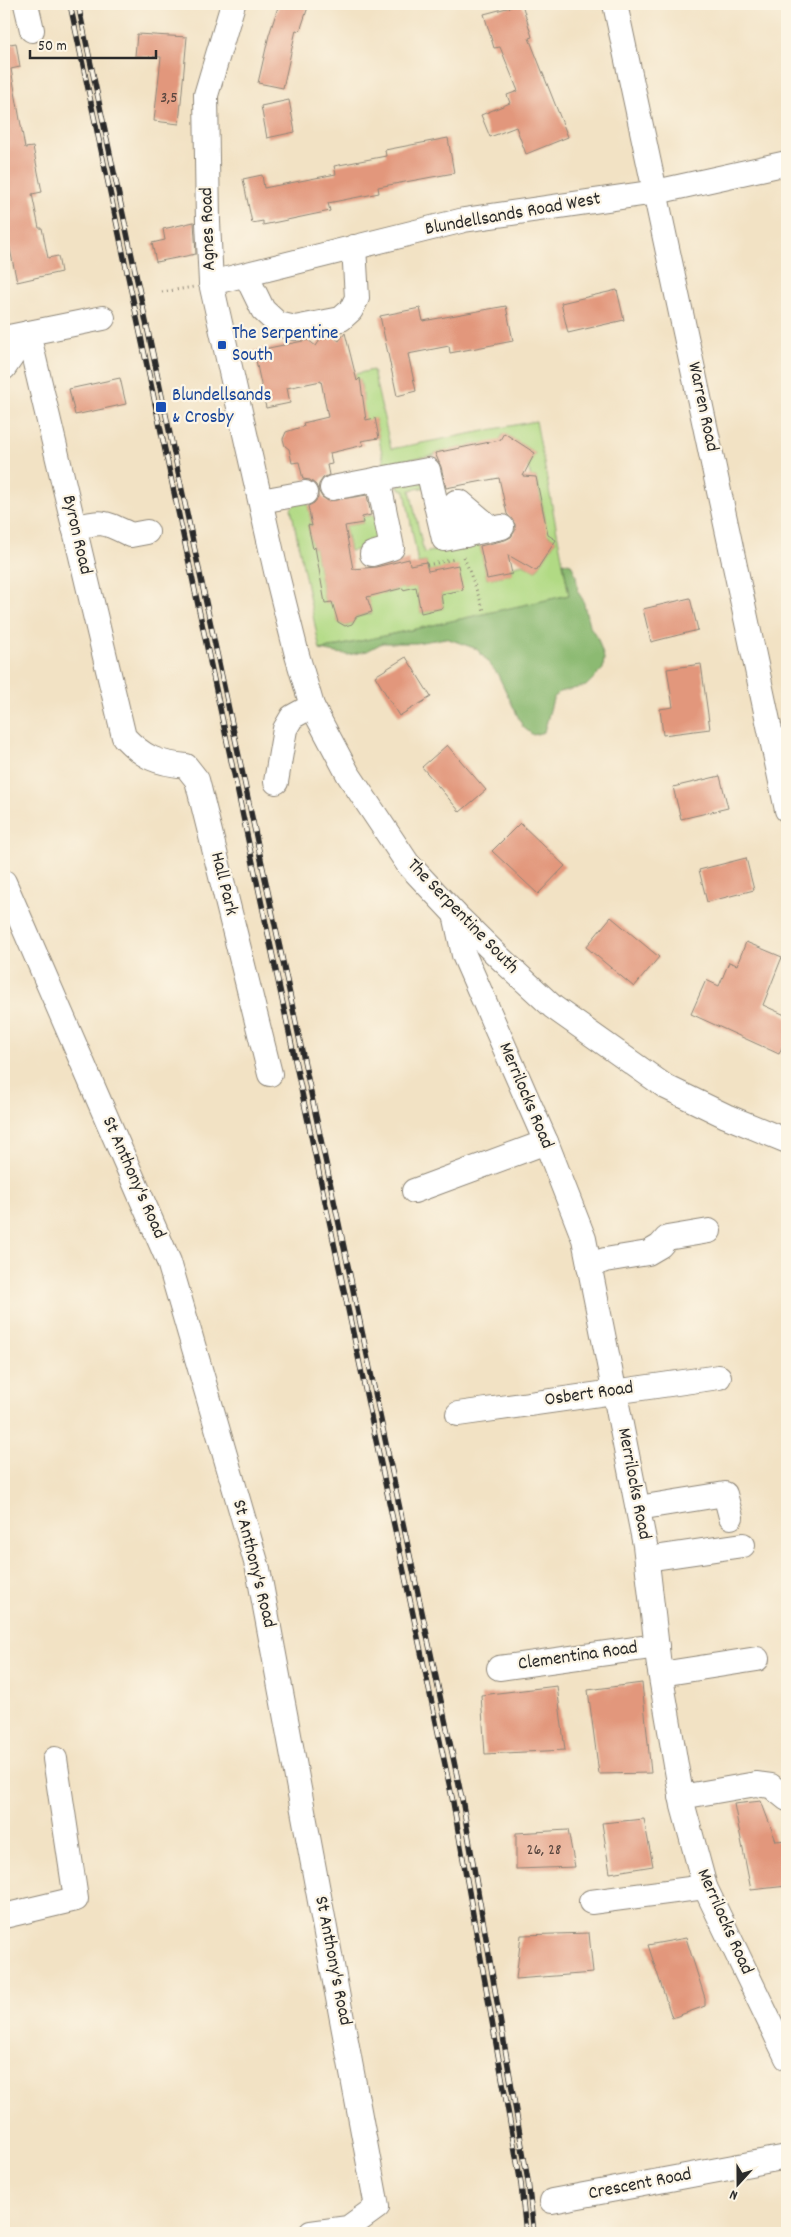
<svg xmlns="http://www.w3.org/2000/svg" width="791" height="2237" viewBox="0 0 791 2237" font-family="Dekko,sans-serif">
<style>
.green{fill:#b1da84;stroke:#6e8258}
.forest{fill:#8cba72;stroke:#5c724e}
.building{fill:#e2977b}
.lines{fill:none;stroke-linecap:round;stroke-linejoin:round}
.minor-casing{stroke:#8e8678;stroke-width:26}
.path{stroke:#8e8678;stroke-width:3;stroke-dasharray:1 4;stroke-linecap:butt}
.minor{stroke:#fff;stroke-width:24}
.rail-casing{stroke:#2b2b2b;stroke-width:5.5}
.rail{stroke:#fcf5e5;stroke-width:4;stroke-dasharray:11;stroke-linecap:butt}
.transit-dot{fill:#1a4fb4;stroke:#fcf5e5;stroke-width:2}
.labels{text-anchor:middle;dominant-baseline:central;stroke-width:4.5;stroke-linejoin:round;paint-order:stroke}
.number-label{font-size:16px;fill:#59463f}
.street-label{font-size:19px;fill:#2b2b2b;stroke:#fcf5e5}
.transit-label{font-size:19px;fill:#164399;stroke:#fcf5e5;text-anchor:start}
</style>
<rect width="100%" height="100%" fill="#fcf5e5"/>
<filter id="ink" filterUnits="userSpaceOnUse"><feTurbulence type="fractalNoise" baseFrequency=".02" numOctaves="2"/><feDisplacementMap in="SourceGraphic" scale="10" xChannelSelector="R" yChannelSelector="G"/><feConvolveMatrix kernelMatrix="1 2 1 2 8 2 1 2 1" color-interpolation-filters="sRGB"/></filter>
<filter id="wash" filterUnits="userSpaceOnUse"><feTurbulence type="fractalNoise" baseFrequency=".0096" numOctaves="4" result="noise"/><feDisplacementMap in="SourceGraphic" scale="20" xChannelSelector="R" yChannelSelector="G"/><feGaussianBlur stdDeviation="1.12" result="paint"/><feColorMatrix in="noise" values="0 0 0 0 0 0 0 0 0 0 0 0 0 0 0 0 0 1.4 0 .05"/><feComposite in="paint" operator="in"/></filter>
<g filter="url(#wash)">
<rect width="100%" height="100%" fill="#f2e2c4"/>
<g class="green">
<polygon points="373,370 391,449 536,421 569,595 320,650 291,508 297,502 307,500 312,526 308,525 313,549 315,547 325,603 339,601 336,613 338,622 345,626 352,624 356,617 372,613 366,594 383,590 383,594 404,587 404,590 416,585 421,613 443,608 441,594 458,566 428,571 426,562 418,563 405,491 397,487 411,480 432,486 410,490 424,553 479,541 487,579 512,574 511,567 523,564 536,571 556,540 544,532 545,519 536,477 531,477 528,466 535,453 504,433 497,444 485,447 484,443 435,453 435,455 384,463 375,419 363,421 363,394 359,395 362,391 360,379 357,381 355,374"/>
<path d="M374,515c2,11 7,23 -1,32l-23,4 -5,-25 18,-3 -1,-6z"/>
</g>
<polygon class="forest" points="563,562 571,564 576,575 578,592 583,600 589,625 598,639 604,658 603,669 586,686 559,692 553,699 544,732 533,735 523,727 497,673 477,649 446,638 416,643 382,643 367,651 348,655 320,650 569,595"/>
<g id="blocks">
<g class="building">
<polygon points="279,4 309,4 300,31 296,30 283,88 258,83 269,35"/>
<polygon points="522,4 532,37 529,38 568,137 526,154 516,127 490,137 481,115 510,103 507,95 518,91 500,47 494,48 484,14"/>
<polygon points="137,34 187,37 179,124 154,121 161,57 135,56"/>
<polygon points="16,43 20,67 11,69 25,148 33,147 42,192 32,194 39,228 42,228 48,258 58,256 61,272 17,282 4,221 4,217 7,216 4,201 4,45"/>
<polygon points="289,100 295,132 267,138 261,106"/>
<polygon points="448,138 454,173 378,187 379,193 328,203 330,211 263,225 263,221 252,223 243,179 262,175 264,188 336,174 334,166 386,156 385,150"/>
<polygon points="194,222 196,254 156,262 152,243 165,240 163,229"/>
<polygon points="617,290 624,320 568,333 561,303"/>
<polygon points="506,306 513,341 450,353 449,346 408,354 416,391 397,396 380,316 420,308 423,321"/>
<polygon points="345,333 357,381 360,378 366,420 375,418 379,438 361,441 364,445 330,453 332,464 327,465 329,475 323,478 319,484 318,490 322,497 328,501 367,495 371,515 362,517 363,523 345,526 353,569 376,567 409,559 410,565 426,562 428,571 458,565 463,590 441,594 443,608 421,613 416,587 403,590 403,588 367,597 372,612 356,617 352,624 345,626 338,622 332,602 325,603 315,547 313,549 308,525 312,526 308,506 314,503 318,498 318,490 316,485 310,480 303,479 299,462 292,463 289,449 285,446 283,439 286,432 304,426 303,423 328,417 321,381 287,388 290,403 266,408 254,351 308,340 316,346 322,337 331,335 339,341"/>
<polygon points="120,378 126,404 75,415 69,389"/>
<polygon points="504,433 535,453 523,476 536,477 548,535 556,540 536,571 508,555 512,574 487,579 480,546 505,540 511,537 515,531 515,524 507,514 499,478 446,488 441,467 435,453 500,440"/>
<polygon points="690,598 698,630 651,642 643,609"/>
<polygon points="406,657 431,697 399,716 375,676"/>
<polygon points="701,664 710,729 663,735 660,709 673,707 667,669"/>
<polygon points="447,745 486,790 460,812 422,767"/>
<polygon points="720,776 728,808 681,819 673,787"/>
<polygon points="520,823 565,866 538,894 492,851"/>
<polygon points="746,858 754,890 707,902 699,870"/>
<polygon points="611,917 659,957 634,987 586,947"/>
<polygon points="746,942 782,957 763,1005 787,1016 787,1036 779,1054 691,1014 706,980 719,986 729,962 737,965"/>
<polygon points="642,1683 651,1773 599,1774 588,1690"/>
<polygon points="557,1686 565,1750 485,1754 481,1695"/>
<polygon points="761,1801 776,1841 787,1840 787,1886 751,1890 734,1804"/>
<polygon points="644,1819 653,1866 610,1873 602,1823"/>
<polygon points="568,1830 575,1867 516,1869 516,1833"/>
<polygon points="589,1933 593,1973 516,1979 521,1935"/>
<polygon points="686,1938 705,1998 705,2006 672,2018 648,1945"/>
</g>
</g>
</g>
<g filter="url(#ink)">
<use href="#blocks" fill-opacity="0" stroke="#8e8678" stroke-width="1"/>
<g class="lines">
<g class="minor-casing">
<g id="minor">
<polyline points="26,4 32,30"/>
<polyline points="233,4 206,95 208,222 211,283 276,571 297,655 312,706 348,774 408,864 455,914 500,958 553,1007 666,1087 726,1116 787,1141"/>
<polyline points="615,4 787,810"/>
<polyline points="246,275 263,310 278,324 295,328 341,319 351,310 357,298 354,247"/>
<polyline points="211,283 464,220 656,192 787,163"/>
<path d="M28,333l96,404c20,21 33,26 62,29l11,14 73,294"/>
<polyline points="4,338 103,318"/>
<polyline points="4,368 28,333"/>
<polyline points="332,488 428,470 444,539 502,527"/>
<polyline points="261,501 305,493"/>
<path d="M74,528c30,-8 30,-6 57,7l16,-3"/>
<polyline points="466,535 456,502 460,502 492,529"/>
<polyline points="372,554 392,548 378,479"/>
<polyline points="276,782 285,729 292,717 312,706"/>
<polyline points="4,882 169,1262 258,1569 377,2207 348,2228 311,2233"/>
<polyline points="455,914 464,955 546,1142 584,1239 645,1545 659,1666 683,1806 705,1887 787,2058"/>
<polyline points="414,1191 546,1142"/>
<polyline points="589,1266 605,1260 648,1253 660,1246 667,1238 709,1231"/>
<polyline points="458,1414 719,1377"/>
<polyline points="638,1508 725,1494 731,1517"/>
<polyline points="647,1559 743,1545"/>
<polyline points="499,1668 657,1646"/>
<polyline points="661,1674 757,1659"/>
<polyline points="681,1797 756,1784 771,1786 787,1799"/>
<polyline points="591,1902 705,1887"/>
<polyline points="4,1916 76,1899 55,1759"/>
<polyline points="552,2201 787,2157"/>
</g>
</g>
<g class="path">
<polyline points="162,292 194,287"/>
<polyline points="464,557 485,613"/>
<polyline points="427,565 455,559"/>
</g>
<use href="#minor" class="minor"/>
<g class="rail-casing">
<g id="rail">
<polyline points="70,4 453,1802 521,2184 526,2233"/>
<polyline points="78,4 462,1799 528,2181 534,2233"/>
</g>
</g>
<use href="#rail" class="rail"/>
</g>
</g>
<g class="transit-dot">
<rect x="217" y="340" width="10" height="10" rx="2.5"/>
<rect x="155" y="401" width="12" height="12" rx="2.5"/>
</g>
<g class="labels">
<g class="number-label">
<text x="169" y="98">3,5</text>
<text x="544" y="1850">26, 28</text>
</g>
<g class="street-label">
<text transform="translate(513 215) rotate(-10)">Blundellsands Road West</text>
<text transform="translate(209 229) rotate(-92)">Agnes Road</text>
<text transform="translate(702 407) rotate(78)">Warren Road</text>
<text transform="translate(76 535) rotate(77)">Byron Road</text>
<text transform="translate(223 884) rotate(76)">Hall Park</text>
<text transform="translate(462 917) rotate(46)">The Serpentine South</text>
<text transform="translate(525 1096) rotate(67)">Merrilocks Road</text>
<text transform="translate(133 1178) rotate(66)">St Anthony's Road</text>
<text transform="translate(589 1395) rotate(-8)">Osbert Road</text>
<text transform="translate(633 1484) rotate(79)">Merrilocks Road</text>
<text transform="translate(253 1564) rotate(76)">St Anthony's Road</text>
<text transform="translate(578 1657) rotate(-8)">Clementina Road</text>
<text transform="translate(724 1922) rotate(66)">Merrilocks Road</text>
<text transform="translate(332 1961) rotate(79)">St Anthony's Road</text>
<text transform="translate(640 2185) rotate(-11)">Crescent Road</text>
</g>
<g class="transit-label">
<text x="232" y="334">The Serpentine<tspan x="232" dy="22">South</tspan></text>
<text x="172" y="396">Blundellsands<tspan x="172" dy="22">&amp; Crosby</tspan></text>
</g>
</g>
<rect width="791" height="2237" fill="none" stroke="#fcf5e5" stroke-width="20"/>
<g transform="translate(738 2184) rotate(201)" stroke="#fcf5e5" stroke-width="4" paint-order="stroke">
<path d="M0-4L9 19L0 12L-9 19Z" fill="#2b2b2b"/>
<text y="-8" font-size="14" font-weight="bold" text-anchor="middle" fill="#2b2b2b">N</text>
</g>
<path d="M30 50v8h126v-8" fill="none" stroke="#2b2b2b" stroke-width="2.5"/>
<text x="38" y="50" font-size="15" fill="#2b2b2b" stroke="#fcf5e5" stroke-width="4" paint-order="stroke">50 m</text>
</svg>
